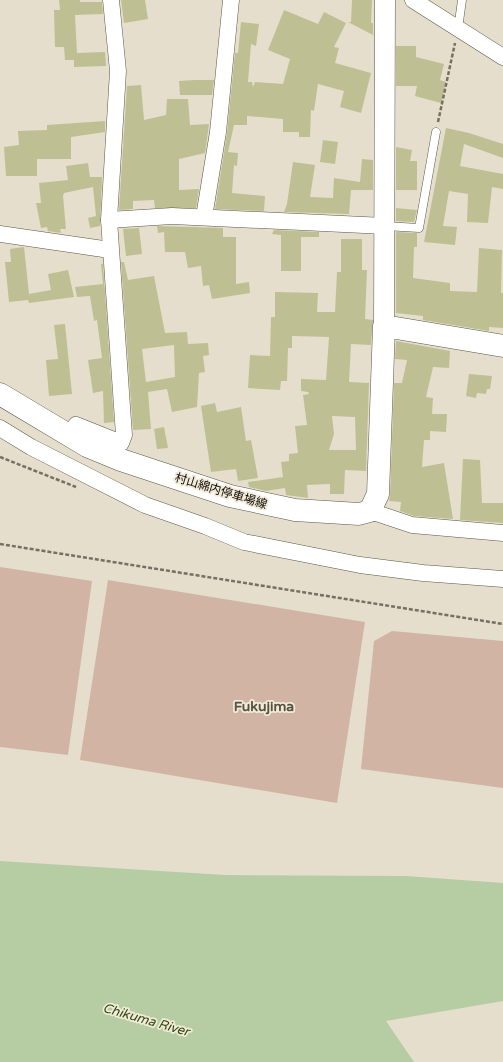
<svg xmlns="http://www.w3.org/2000/svg" width="503" height="1062" viewBox="0 0 503 1062" font-family="'Varela Round','Noto Sans JP',sans-serif">
<style>
.green{fill:#d2b4a5}
.water{fill:#b6cda4}
.building{fill:#bec093;fill-rule:evenodd}
.lines{fill:none;stroke-linecap:round;stroke-linejoin:round}
.service-casing{stroke:#5c5647;stroke-width:9}
.minor-casing{stroke:#5c5647;stroke-width:17}
.tertiary-casing{stroke:#5c5647;stroke-width:21}
.secondary-casing{stroke:#5c5647;stroke-width:23}
.path{stroke:#757065;stroke-width:2.5;stroke-dasharray:4 2;stroke-linecap:butt}
.service{stroke:#fff;stroke-width:8}
.minor{stroke:#fff;stroke-width:16}
.tertiary{stroke:#fff;stroke-width:20}
.secondary{stroke:#fff;stroke-width:22}
.labels{text-anchor:middle;dominant-baseline:central;stroke-width:3.5;stroke-linejoin:round;paint-order:stroke}
.street-label{font-size:12px;fill:#0f0c07;stroke:#f2ebd9}
.water-label{font-size:13px;font-style:italic;fill:#2e4a0f;stroke:#f2ebd9}
.quarter-label{font-size:14px;font-weight:bold;fill:#575142;stroke:#f2ebd9}
</style>
<rect width="100%" height="100%" fill="#e5decc"/>
<g class="green">
<polygon points="0,567 92,581 68,755 0,747"/>
<polygon points="108,580 365,622 337,803 80,760"/>
<polygon points="392,631 503,641 503,788 361,769 374,641"/>
</g>
<polygon class="water" points="0,861 225,875 406,876 503,883 503,1001 386,1021 414,1062 0,1062"/>
<g class="building">
<polygon points="59,0 80,0 80,2 102,2 103,14 75,15 77,53 105,52 106,66 74,67 74,60 65,60 64,47 55,47 54,10 60,10"/>
<polygon points="121,0 145,0 148,19 124,23"/>
<polygon points="352,0 372,0 371,23 373,23 373,35 348,22 351,22"/>
<polygon points="284,10 318,24 324,12 346,23 334,47 339,48 335,63 371,73 361,113 340,107 344,91 318,84 314,111 311,110 310,137 299,137 299,132 283,132 283,119 247,116 247,125 234,125 228,152 238,153 237,166 234,165 232,193 265,196 264,211 215,209 227,134 235,53 238,53 241,22 259,24 256,46 251,44 248,82 252,82 253,87 255,82 283,84 290,59 268,50"/>
<polygon points="396,46 416,46 416,57 444,64 440,80 446,82 441,103 415,96 417,86 396,86"/>
<polygon points="195,80 214,80 212,95 180,95 179,81"/>
<polygon points="141,85 144,120 166,115 167,99 188,99 190,125 209,124 205,153 179,159 179,190 199,189 196,208 155,208 154,200 133,201 133,209 119,210 127,86"/>
<polygon points="105,121 105,132 71,137 71,159 37,159 37,176 6,176 4,147 19,145 18,131 47,130 47,125"/>
<polygon points="446,128 469,133 503,144 503,158 464,144 460,166 503,174 503,189 492,187 488,223 467,222 468,194 449,191 443,226 457,227 455,245 424,242"/>
<polygon points="323,140 338,142 335,164 320,162"/>
<polygon points="396,147 412,150 410,161 417,161 417,190 396,190"/>
<polygon points="362,159 373,160 373,190 351,190 349,214 284,212 287,204 293,162 315,165 310,197 333,198 334,178 360,182"/>
<polygon points="88,163 90,177 102,177 100,226 90,228 88,218 96,216 93,187 64,193 63,196 66,229 60,229 61,233 48,231 47,227 41,228 36,203 41,203 39,183 68,180 66,166"/>
<polygon points="396,208 417,210 414,222 396,221"/>
<polygon points="157,226 223,228 223,237 236,237 236,284 249,282 250,293 212,299 209,285 203,286 201,266 188,268 185,252 165,252 164,232 158,233"/>
<polygon points="139,228 142,254 126,256 123,229"/>
<polygon points="274,230 319,232 319,237 301,237 301,271 281,271 281,235 272,234"/>
<polygon points="396,232 417,233 417,247 414,247 413,278 450,283 450,291 477,292 479,248 502,250 501,293 503,293 503,328 489,327 489,331 423,320 423,316 396,313"/>
<path d="M341,239h21v31h5l-2,49 8,1 -2,25 -20,-1 -2,38 20,1 -3,88 -21,-1 -1,24h-14v-10l-23,1 1,13 -22,-3 -1,-7 -19,3 -17,-4 -1,-5 35,-5 -2,-15 8,-1v-7l9,-1 -3,-27 12,-1 -4,-30 6,-1 -1,-2 -7,-1v-12l25,1 3,-43 -37,-1v12h-4l-1,33h-6l-1,9 -32,-2 2,-33 20,1 1,-39h4v-25l43,1 -1,19h18l2,-40h4zM332,416l23,1 1,33h-27l5,-16z"/>
<polygon points="24,247 29,294 51,290 48,274 68,270 74,297 29,303 28,300 9,302 5,262 11,262 10,249"/>
<path d="M121,262h3l4,18 26,-4 11,57 22,-1 1,12 20,-1 1,12 -6,1 2,16 -6,1 -2,34 -25,5 -5,-23 -19,3 3,37 -18,1zM174,345l1,32 -29,5 -4,-33z"/>
<polygon points="101,264 103,264 114,422 104,423 103,391 93,393 88,360 102,358 97,320 94,321 90,296 77,297 75,287 103,284"/>
<polygon points="65,324 72,394 49,396 46,360 58,359 54,325"/>
<polygon points="396,341 450,351 449,368 433,367 426,397 433,398 432,414 447,414 446,432 430,431 430,440 424,440 422,467 444,463 453,519 414,516 400,511 401,502 389,501 390,494 394,383 402,383 407,360 395,359"/>
<polygon points="469,374 492,376 490,389 487,389 486,394 477,393 476,398 466,396"/>
<polygon points="215,403 217,412 241,407 246,441 251,440 258,478 238,481 236,469 211,472 201,406"/>
<polygon points="164,427 168,448 157,449 154,429"/>
<polygon points="463,459 480,460 482,503 503,503 503,523 460,520"/>
</g>
<g class="lines">
<g class="service-casing">
<g id="service">
<polyline points="458,29 462,0"/>
<polyline points="385,226 419,228 436,132"/>
</g>
</g>
<g class="minor-casing">
<g id="minor">
<polyline points="413,0 503,57"/>
<polyline points="204,217 218,132 231,0"/>
<polyline points="109,220 172,216 385,226"/>
<polyline points="0,234 110,250"/>
<polyline points="0,428 31,447 145,505 205,526 244,542 360,565 423,573 503,579"/>
<polyline points="68,435 76,425 121,443 124,435 109,220 118,71 111,0"/>
<polyline points="370,511 412,525 503,533"/>
</g>
</g>
<g class="tertiary-casing">
<polyline id="tertiary" points="384,326 385,0"/>
</g>
<g class="secondary-casing">
<polyline id="secondary" points="0,394 87,446 121,460 230,496 295,510 359,514 370,511 378,494 384,326 503,346"/>
</g>
<g class="path">
<polyline points="438,122 455,43"/>
<polyline points="0,457 76,487"/>
<polyline points="0,544 503,624"/>
</g>
<use href="#service" class="service"/>
<use href="#minor" class="minor"/>
<use href="#tertiary" class="tertiary"/>
<use href="#secondary" class="secondary"/>
</g>
<g class="labels">
<g class="street-label">
<text transform="translate(221 491) rotate(17)">村山綿内停車場線</text>
</g>
<g class="water-label">
<text transform="translate(146 1020) rotate(16)">Chikuma River</text>
</g>
<g class="quarter-label">
<text x="264" y="706">Fukujima</text>
</g>
</g>
</svg>
